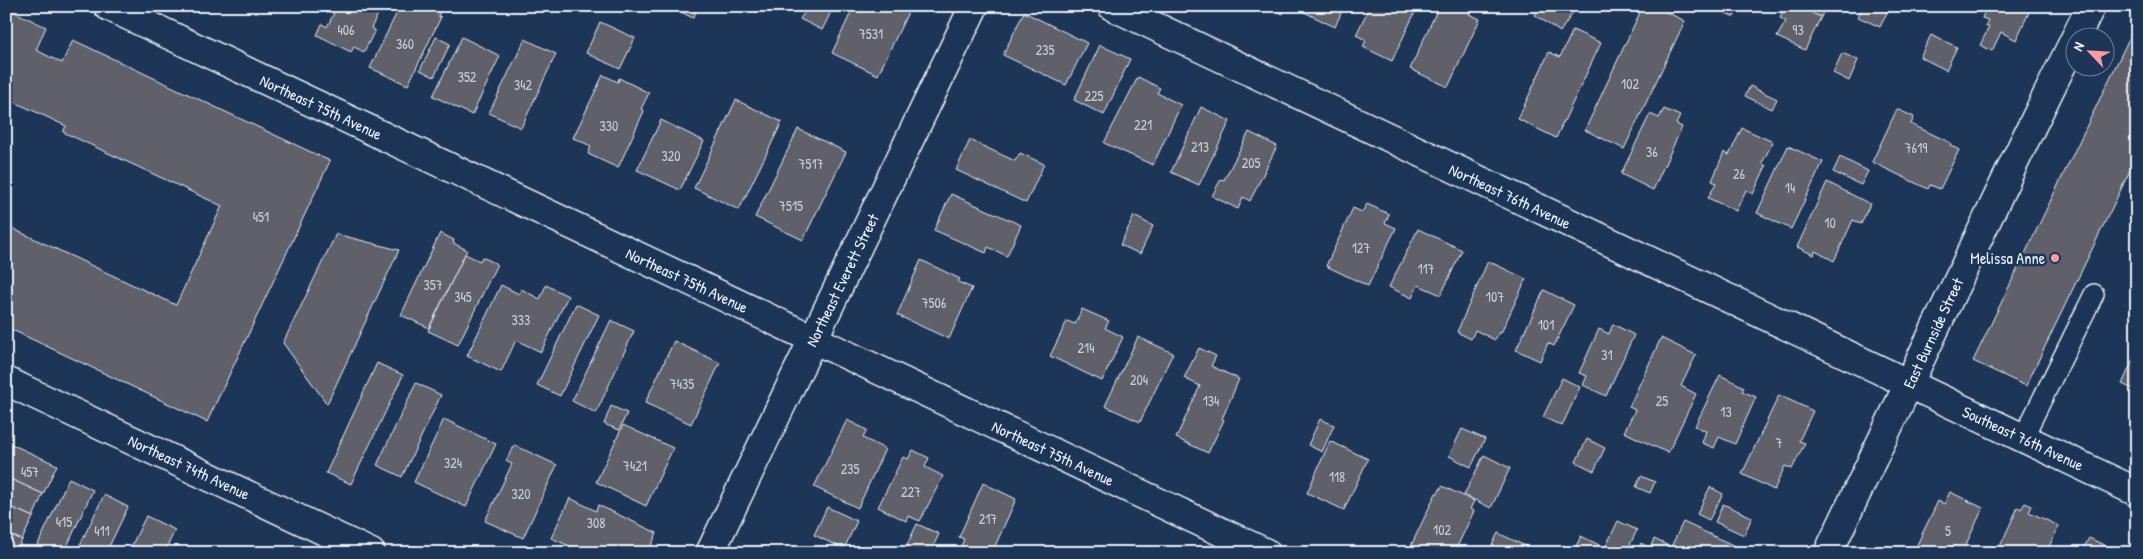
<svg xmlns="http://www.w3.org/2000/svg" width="2143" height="559" viewBox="0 0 2143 559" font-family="'Patrick Hand',sans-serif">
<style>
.building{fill:#61616b;stroke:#e8f1f8}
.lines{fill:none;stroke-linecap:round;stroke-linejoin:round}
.lane-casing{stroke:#e8f1f8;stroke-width:22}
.street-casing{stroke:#e8f1f8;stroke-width:31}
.secondary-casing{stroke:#e8f1f8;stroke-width:31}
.lane{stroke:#1d3557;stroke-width:19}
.street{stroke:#1d3557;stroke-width:28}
.secondary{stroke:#1d3557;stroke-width:28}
.poi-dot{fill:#ff9aa2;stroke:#1d3557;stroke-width:2}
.labels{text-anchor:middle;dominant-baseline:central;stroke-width:5;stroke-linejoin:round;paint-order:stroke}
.number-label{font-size:14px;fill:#c6cdd5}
.street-label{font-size:16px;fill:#e8f1f8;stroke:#1d3557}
.poi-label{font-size:16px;fill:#e8f1f8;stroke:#1d3557;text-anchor:end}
</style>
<rect width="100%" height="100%" fill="#1d3557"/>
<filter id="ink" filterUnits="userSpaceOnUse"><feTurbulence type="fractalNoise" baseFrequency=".02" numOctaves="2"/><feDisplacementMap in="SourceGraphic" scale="10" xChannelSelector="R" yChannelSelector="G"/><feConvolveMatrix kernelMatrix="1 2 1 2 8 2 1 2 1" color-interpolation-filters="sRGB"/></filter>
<g filter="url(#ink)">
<g class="building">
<polygon points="329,6 382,6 371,28 375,30 364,52 354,47 351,52 317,35 322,24 327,27 334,13 327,10"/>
<polygon points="400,6 443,6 438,16 441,17 408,85 370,68"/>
<polygon points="679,6 699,6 693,18 677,10"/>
<polygon points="793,6 834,6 822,30 800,19 805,12"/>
<polygon points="854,6 911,6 878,75 832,53"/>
<polygon points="1267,6 1287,6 1283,14"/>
<polygon points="1302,6 1344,6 1335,27 1300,10"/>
<polygon points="1370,6 1403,6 1415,12 1392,61 1363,47 1366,40 1356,35"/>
<polygon points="1439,6 1473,6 1469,14 1480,19 1448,87 1410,69"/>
<polygon points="1540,6 1577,6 1560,32 1535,15"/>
<polygon points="1643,6 1654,6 1685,21 1624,149 1585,130"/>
<polygon points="1712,6 1739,6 1734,17"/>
<polygon points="1785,6 1797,6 1821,17 1805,50 1777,37 1786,21 1780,18"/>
<polygon points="1797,6 1826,6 1821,17"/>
<polygon points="1863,6 1890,6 1880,27 1858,17"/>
<polygon points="1987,6 2032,6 2016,40 2001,32 1992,51 1980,45 1989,27 1985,26 1988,20 1982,18"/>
<polygon points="6,8 46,27 36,50 62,63 73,40 330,161 207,422 6,327 7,226 176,305 222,206 63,132 66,126 6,98"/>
<polygon points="1024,12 1087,43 1066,85 1003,55"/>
<polygon points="600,22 635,38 620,69 586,53"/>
<polygon points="2137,22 2137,156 2026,386 1973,361"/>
<polygon points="1573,30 1601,43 1556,138 1518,119 1549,52 1560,57"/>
<polygon points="1931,35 1957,47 1946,70 1920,57"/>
<polygon points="436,37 450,44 434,77 420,70"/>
<polygon points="462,37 500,56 472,115 433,96"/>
<polygon points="525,39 556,54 521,128 489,113"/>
<polygon points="1100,45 1130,59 1104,115 1074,100"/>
<polygon points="1842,53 1858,60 1849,81 1833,73"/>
<polygon points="603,75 618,82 619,78 649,93 641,109 644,111 618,168 588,154 591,146 573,138"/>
<polygon points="1138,77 1160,88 1157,93 1181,105 1153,165 1104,143"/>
<polygon points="1750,86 1777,99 1772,109 1745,96"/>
<polygon points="736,100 782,122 739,210 694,188"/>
<polygon points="1201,107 1230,121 1199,185 1171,172"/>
<polygon points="1664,109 1680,116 1676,124 1682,127 1653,190 1621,174 1650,114 1659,118"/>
<polygon points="1897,109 1914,117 1911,124 1951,143 1950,145 1959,150 1940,189 1930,185 1928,189 1872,162"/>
<polygon points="661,120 704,141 680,190 637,170"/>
<polygon points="1742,128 1773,142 1762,163 1766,166 1753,194 1746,190 1736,211 1708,198 1716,183 1712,181 1724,152 1729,155"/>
<polygon points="798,129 846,152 803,240 755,217"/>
<polygon points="1249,132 1277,146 1250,201 1243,197 1238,209 1212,196 1221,179 1224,180"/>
<polygon points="970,140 1015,161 1020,153 1044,164 1026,203 956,170"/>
<polygon points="1788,146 1823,162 1791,229 1757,213"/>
<polygon points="1840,157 1868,171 1861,185 1833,172"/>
<polygon points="1827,182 1870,204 1861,224 1853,220 1834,261 1815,251 1814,255 1797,247"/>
<polygon points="951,194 1021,225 1007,256 988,247 986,253 934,230"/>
<polygon points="1367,204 1389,214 1385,223 1396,228 1368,286 1326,266 1353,208 1362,212"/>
<polygon points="1134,216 1153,226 1140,254 1120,245"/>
<polygon points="1418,229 1462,250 1441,295 1418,285 1412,298 1389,287"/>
<polygon points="440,233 454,240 453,243 467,250 429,328 401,315"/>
<polygon points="336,234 399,250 327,404 283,343"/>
<polygon points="465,254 480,261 482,257 497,264 458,345 428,331"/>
<polygon points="921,260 960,279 958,282 972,288 949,339 897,315"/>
<polygon points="1488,261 1526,279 1501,333 1499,332 1495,340 1475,330 1471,339 1457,332"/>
<polygon points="501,285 519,294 521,289 540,299 546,285 568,296 541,352 516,340 501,372 467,356"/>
<polygon points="1544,290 1574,305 1554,346 1548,343 1540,361 1516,350"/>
<polygon points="576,304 599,315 560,396 537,385"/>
<polygon points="1082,309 1109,321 1105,328 1123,337 1102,381 1050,356 1067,321 1075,324"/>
<polygon points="611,320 634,331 596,413 572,401"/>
<polygon points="1613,324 1634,335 1606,396 1583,385 1587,376 1579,373 1599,329 1609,334"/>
<polygon points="1138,337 1173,353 1140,422 1105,406"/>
<polygon points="1661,338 1696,355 1681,386 1696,394 1668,453 1624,432 1635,410 1629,407"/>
<polygon points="674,341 720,363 691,424 645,403"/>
<polygon points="1199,348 1216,356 1211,366 1239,379 1222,419 1224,420 1208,453 1176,438 1200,386 1184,378"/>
<polygon points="2137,351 2137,391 2122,384"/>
<polygon points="377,363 403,375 351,484 326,473"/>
<polygon points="1720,375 1744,387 1742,391 1756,397 1735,444 1719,437 1714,448 1702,443 1706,431 1695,426"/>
<polygon points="1562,378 1580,387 1562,426 1543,417"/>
<polygon points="416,383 441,395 402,477 377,465"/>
<polygon points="1779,395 1813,411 1799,441 1805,443 1792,469 1785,466 1774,490 1742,474"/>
<polygon points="611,406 627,413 619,430 604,424"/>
<polygon points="444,419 496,444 466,507 414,482"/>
<polygon points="1320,419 1334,425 1322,452 1308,445"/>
<polygon points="847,420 867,430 863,438 885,449 858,508 814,487"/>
<polygon points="623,425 673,448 646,506 596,482"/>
<polygon points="1462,429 1485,439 1471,467 1449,456"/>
<polygon points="1587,439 1605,448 1594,471 1576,462"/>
<polygon points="1330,441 1368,459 1344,510 1307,493"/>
<polygon points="11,444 57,465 43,494 6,477 6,453"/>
<polygon points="514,445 557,465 523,538 485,521 512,464 506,461"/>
<polygon points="913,450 929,458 925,467 943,476 920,521 908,516 906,521 878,507 903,457 908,459"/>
<polygon points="1484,455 1510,468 1491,508 1464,495"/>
<polygon points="1641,476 1655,482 1650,493 1636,487"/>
<polygon points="6,477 43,494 33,517 6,505"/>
<polygon points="69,478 93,490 64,553 34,553"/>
<polygon points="983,483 1016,499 992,553 958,553 964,539 959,537"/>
<polygon points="1442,486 1474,501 1470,509 1474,511 1457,547 1459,548 1456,553 1421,553 1410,548 1436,493 1438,493"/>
<polygon points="1710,487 1723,494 1709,520 1697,514"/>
<polygon points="1950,492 1983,508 1962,553 1917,553 1914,551 1938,501 1944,504"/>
<polygon points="104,495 128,507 106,553 76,553"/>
<polygon points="570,498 596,511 598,505 657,533 648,553 577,553 579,550 551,538"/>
<polygon points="2025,503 2032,506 2029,512 2059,526 2046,553 1997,553 2018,507 2021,509"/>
<polygon points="1723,504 1752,517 1744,535 1715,522"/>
<polygon points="6,505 33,517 22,540 6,533"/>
<polygon points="827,507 857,521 844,549 814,535"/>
<polygon points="146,516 175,530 164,553 128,553"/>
<polygon points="1618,521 1637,530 1626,553 1559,553 1563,545 1574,551 1581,536 1605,548"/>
<polygon points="1683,522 1750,553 1633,553 1636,547 1639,549 1641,543 1650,548 1654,539 1671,547"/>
<polygon points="917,524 939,534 930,553 903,553"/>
<polygon points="6,533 22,540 16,553 6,553"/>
<polygon points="1498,533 1540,553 1488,553"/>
<polygon points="2089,538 2121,553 2081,553"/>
</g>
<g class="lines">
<g class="lane-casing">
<polyline id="lane" points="2023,438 2094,294"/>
</g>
<g class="street-casing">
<g id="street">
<polyline points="108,6 1266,553"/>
<polyline points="1112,6 2137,492"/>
<polyline points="6,381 371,553"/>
<polyline points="710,553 974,6"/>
</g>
</g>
<g class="secondary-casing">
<polyline id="secondary" points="1828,553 2025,140 2091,6"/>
</g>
<use href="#lane" class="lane"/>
<use href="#street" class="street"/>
<use href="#secondary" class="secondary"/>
</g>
</g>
<circle class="poi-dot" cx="2055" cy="258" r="5"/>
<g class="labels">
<g class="number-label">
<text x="346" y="29">406</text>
<text x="1798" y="29">93</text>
<text x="871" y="33">7531</text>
<text x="405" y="43">360</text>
<text x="1045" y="49">235</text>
<text x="467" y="76">352</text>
<text x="1630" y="83">102</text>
<text x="523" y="84">342</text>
<text x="1094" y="95">225</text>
<text x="1143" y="124">221</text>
<text x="609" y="125">330</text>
<text x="1200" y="146">213</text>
<text x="1916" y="147">7619</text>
<text x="1652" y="151">36</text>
<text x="671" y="155">320</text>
<text x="1251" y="162">205</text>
<text x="811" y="163">7517</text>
<text x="1739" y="173">26</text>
<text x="1790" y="187">14</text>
<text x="791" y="205">7515</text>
<text x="261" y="216">451</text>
<text x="1830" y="222">10</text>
<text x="1361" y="247">127</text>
<text x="1426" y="268">117</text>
<text x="433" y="284">357</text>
<text x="463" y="296">345</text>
<text x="1495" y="296">107</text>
<text x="934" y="302">7506</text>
<text x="521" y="319">333</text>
<text x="1546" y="324">101</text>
<text x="1086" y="347">214</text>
<text x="1607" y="354">31</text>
<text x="1139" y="379">204</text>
<text x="682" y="383">7435</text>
<text x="1211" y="400">134</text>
<text x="1662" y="400">25</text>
<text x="1726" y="411">13</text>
<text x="1779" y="442">7</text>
<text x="453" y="462">324</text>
<text x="635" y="465">7421</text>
<text x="850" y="468">235</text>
<text x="30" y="471">457</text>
<text x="1337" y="476">118</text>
<text x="911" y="491">227</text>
<text x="521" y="493">320</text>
<text x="988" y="518">217</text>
<text x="64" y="521">415</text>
<text x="596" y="522">308</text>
<text x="1442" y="529">102</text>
<text x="102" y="530">411</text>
<text x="1948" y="530">5</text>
</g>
<g class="street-label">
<text transform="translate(321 107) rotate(25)">Northeast 75th Avenue</text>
<text transform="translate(1510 196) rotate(25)">Northeast 76th Avenue</text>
<text transform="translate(687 280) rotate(25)">Northeast 75th Avenue</text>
<text transform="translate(842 280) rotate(-64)">Northeast Everett Street</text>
<text transform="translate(1933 333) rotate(-65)">East Burnside Street</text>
<text transform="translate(2023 438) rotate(25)">Southeast 76th Avenue</text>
<text transform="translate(1053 453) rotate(25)">Northeast 75th Avenue</text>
<text transform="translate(189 467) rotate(25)">Northeast 74th Avenue</text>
</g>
<g class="poi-label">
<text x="2045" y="258">Melissa Anne</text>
</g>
</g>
<rect width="2143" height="559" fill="none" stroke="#1d3557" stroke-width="25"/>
<rect x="12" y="12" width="2118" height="534" fill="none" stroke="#e8f1f8" stroke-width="2" filter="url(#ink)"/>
<g transform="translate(2090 52) rotate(295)"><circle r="24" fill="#1d3557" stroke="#6e8097"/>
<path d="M0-4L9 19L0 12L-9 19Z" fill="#ff9aa2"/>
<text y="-8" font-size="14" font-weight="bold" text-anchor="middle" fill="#e8f1f8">N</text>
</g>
</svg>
